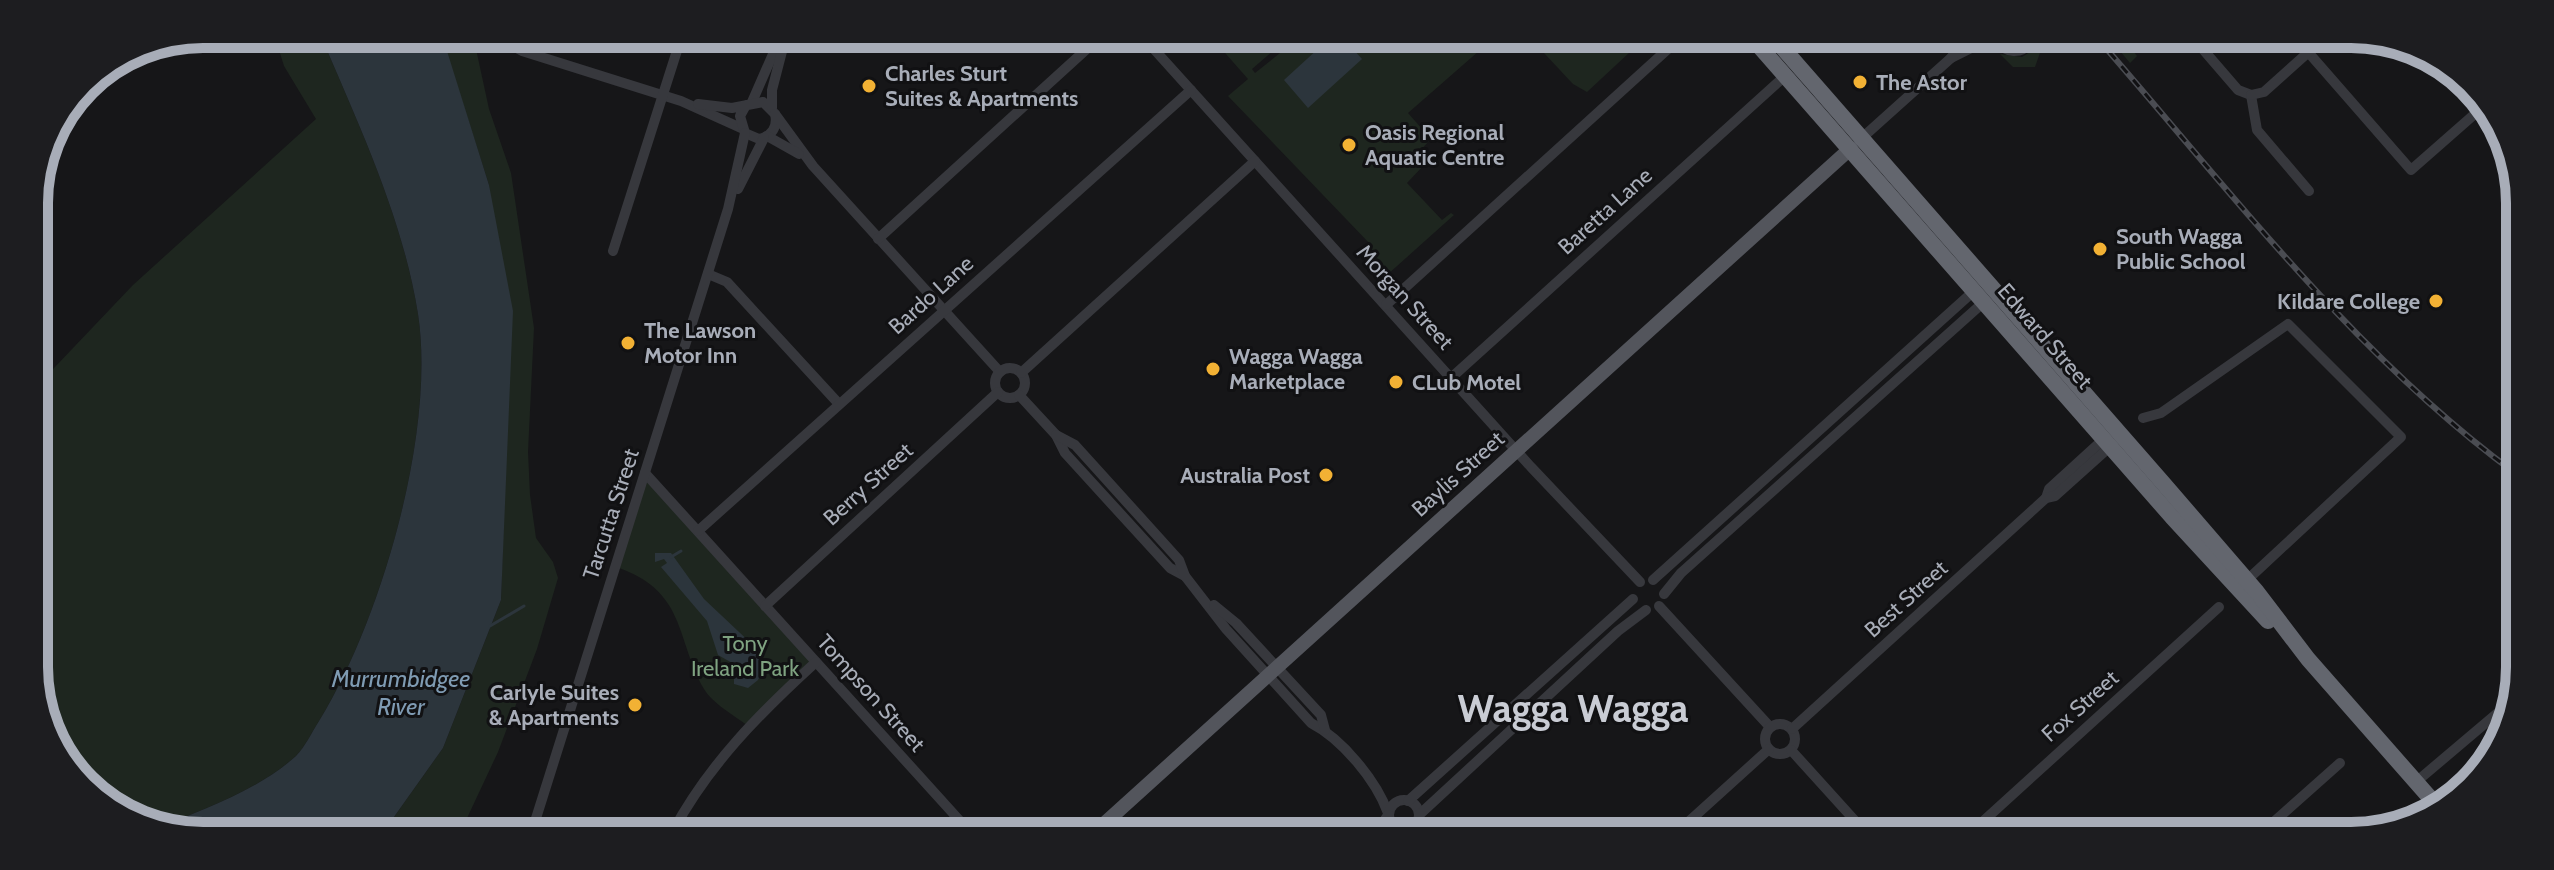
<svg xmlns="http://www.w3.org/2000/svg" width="2554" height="870" viewBox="0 0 2554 870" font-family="Cabin,sans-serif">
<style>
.green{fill:#1e261f}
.water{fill:#2c353c}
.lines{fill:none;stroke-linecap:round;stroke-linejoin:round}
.stream{stroke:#2c353c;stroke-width:3}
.minor{stroke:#37383d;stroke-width:10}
.major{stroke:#53555c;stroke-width:14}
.highway{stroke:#63666e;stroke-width:16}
.rail-casing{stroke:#4a4c52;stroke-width:6}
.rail{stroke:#111113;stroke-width:3;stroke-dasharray:9;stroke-linecap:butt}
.poi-dot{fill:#f2b134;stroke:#111113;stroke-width:3}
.labels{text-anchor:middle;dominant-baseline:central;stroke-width:6;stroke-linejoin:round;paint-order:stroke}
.poi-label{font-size:22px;font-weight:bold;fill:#a8adb8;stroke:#111113;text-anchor:start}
.street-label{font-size:22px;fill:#a8adb8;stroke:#111113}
.park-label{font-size:22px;fill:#7fa381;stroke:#111113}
.water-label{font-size:24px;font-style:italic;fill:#7f9bb3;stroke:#111113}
.town-label{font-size:38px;font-weight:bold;fill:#c9ccd4;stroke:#111113}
.rim{fill:none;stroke:#a8adb8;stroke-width:10}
</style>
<rect width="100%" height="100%" fill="#161618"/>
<g class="green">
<path d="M274,34h46c38,89 83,184 98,280 18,117 -37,307 -99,407 -7,11 -14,26 -23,35 -39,35 -93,53 -140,73l-80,-50 -39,-79 -2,-312 98,-103 183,-166 -32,-53z"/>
<polygon points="441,35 473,35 489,109 511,173 534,328 528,452 530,495 536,538 553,562 558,578 537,649 498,752 461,831 384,831 443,748 501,600 504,506 489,185"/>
<polygon points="1211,37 1289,37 1252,69 1255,73 1300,37 1495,37 1408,113 1431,139 1416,155 1424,165 1407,183 1442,220 1451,213 1454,215 1387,275 1365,250 1371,245 1228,96 1248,79"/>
<polygon points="1530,38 1645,38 1587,92 1573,84"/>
<polygon points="2110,39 2124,39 2137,56 2130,63"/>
<polygon points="2035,49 2041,50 2035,67 2013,67 2000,54 2022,57"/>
<path d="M646,474l170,188 -68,64c-13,-10 -36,-23 -44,-37 -29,-51 -17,-98 -88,-122z"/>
</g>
<g class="water">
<path d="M320,34l121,1 6,16 42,134 24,126 -12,289 -58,148 -59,83 -225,-1 -3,-1c47,-20 101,-38 140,-73 9,-9 16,-24 23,-35 62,-100 117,-290 99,-407 -15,-96 -60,-191 -98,-280z"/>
<polygon points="1331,37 1342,37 1362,59 1308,108 1284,80"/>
<polygon points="655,553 671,553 704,599 756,648 763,669 758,680 748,688 734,684 734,664 718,655 707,621 661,567 667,563 664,559 655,562"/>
</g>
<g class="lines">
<g class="stream">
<polyline points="671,557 681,551"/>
<polyline points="490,626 524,606"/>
<polyline points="759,677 771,669"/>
</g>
<g class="minor">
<polyline points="507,35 513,46 522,51 681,101 741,128"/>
<polyline points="1143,37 1531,467 1640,582"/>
<path d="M1993,39c12,14 29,18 40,0"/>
<polyline points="2194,39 2238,90 2251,95"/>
<polyline points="2308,52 2411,170 2485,105"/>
<polyline points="1951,58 1989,39"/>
<polyline points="2251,95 2257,130 2309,191"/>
<polyline points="2251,95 2264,92 2322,40"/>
<polyline points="752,102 780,38"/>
<path d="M698,104l34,4 31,-6 12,12c3,13 -3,22 -16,25l-14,-6 -5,-17 6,-11"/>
<polyline points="772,108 772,90 786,36"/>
<polyline points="775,114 813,166 1000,372"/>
<polyline points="767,136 799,154"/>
<polyline points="1863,137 1951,58 1965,39"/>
<polyline points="738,189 764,138"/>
<polyline points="878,239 1101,36"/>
<polyline points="613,251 682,35"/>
<polyline points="708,274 727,282 839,404"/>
<polyline points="1386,305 1680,38"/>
<circle cx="1010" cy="383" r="15"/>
<polyline points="1021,373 1255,161"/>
<polyline points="1451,378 1786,75"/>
<polyline points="1019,395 1056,435 1065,453 1170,568 1185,576"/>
<polyline points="2143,418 2161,413 2288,324 2401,437 2245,582"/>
<path d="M1056,435l19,10 104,115 6,16 41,53 85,94c31,16 65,57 77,90"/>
<polyline points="645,473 970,832"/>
<polyline points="2046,498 2049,489 2106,437"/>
<polyline points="698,531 1191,90"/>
<polyline points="1653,580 1975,290"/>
<polyline points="1664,594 1681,573 1985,301"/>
<polyline points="1214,605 1236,623 1321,715 1325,730"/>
<polyline points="765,606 998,392"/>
<polyline points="1659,606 1770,727"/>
<circle cx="1780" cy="739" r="15"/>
<polyline points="1792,729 2046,498 2055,496 2113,444"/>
<polyline points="1791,750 1867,834"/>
<polyline points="2416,782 2514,699"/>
<circle cx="1404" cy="815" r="15"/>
<polyline points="1408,801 1633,599"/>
<polyline points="1419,815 1618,631 1646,610"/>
<polyline points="532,831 728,209 745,133"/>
<path d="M673,831c36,-67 87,-118 143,-169"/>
<polyline points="1376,833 1388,815"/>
<polyline points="1675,834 1769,749"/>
<polyline points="1968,835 2219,607"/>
<polyline points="2259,835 2340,763"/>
</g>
<polyline class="major" points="1095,832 1851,148"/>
<g class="highway">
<polyline points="1752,38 2172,517 2268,621"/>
<polyline points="1774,38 2163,483 2257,592 2308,659 2438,807"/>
</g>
<g class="rail-casing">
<path id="rail" d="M2098,39c130,149 256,316 417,434"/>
</g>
<use href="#rail" class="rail"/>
</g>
<g class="poi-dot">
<circle cx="1860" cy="82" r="8"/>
<circle cx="869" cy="86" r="8"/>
<circle cx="1349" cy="145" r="8"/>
<circle cx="2100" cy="249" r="8"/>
<circle cx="2436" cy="301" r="8"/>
<circle cx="628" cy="343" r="8"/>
<circle cx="1213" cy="369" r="8"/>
<circle cx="1396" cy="382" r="8"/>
<circle cx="1326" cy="475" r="8"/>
<circle cx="635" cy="705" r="8"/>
</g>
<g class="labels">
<g class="poi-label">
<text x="885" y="73">Charles Sturt<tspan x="885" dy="25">Suites &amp; Apartments</tspan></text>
<text x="1876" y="82">The Astor</text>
<text x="1365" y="132">Oasis Regional<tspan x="1365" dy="25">Aquatic Centre</tspan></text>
<text x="2116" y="236">South Wagga<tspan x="2116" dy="25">Public School</tspan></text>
<text x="2420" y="301" text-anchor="end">Kildare College</text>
<text x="644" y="330">The Lawson<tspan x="644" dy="25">Motor Inn</tspan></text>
<text x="1229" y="356">Wagga Wagga<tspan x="1229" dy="25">Marketplace</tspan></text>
<text x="1412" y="382">CLub Motel</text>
<text x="1310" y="475" text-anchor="end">Australia Post</text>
<text x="619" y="692" text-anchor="end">Carlyle Suites<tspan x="619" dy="25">&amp; Apartments</tspan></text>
</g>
<g class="street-label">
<text transform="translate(1605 211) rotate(-42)">Baretta Lane</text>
<text transform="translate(931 295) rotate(-42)">Bardo Lane</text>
<text transform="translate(1405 297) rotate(48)">Morgan Street</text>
<text transform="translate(2045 336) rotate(49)">Edward Street</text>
<text transform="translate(1458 474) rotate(-42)">Baylis Street</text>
<text transform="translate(868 484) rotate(-42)">Berry Street</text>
<text transform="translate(611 514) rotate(-72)">Tarcutta Street</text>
<text transform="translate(1906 599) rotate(-42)">Best Street</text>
<text transform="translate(871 693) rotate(48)">Tompson Street</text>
<text transform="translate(2080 706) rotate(-42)">Fox Street</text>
</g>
<g class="park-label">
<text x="745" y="643">Tony<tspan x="745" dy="25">Ireland Park</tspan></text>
</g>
<g class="water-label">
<text x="401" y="678">Murrumbidgee<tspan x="401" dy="28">River</tspan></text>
</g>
<g class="town-label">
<text x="1573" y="708">Wagga Wagga</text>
</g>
</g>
<path d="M0 0H2554V870H0ZM203 48H2351A155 155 0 0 1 2506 203V667A155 155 0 0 1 2351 822H203A155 155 0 0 1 48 667V203A155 155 0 0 1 203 48Z" fill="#1d1d20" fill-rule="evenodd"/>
<path class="rim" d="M203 48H2351A155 155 0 0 1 2506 203V667A155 155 0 0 1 2351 822H203A155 155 0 0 1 48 667V203A155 155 0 0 1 203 48Z"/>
</svg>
